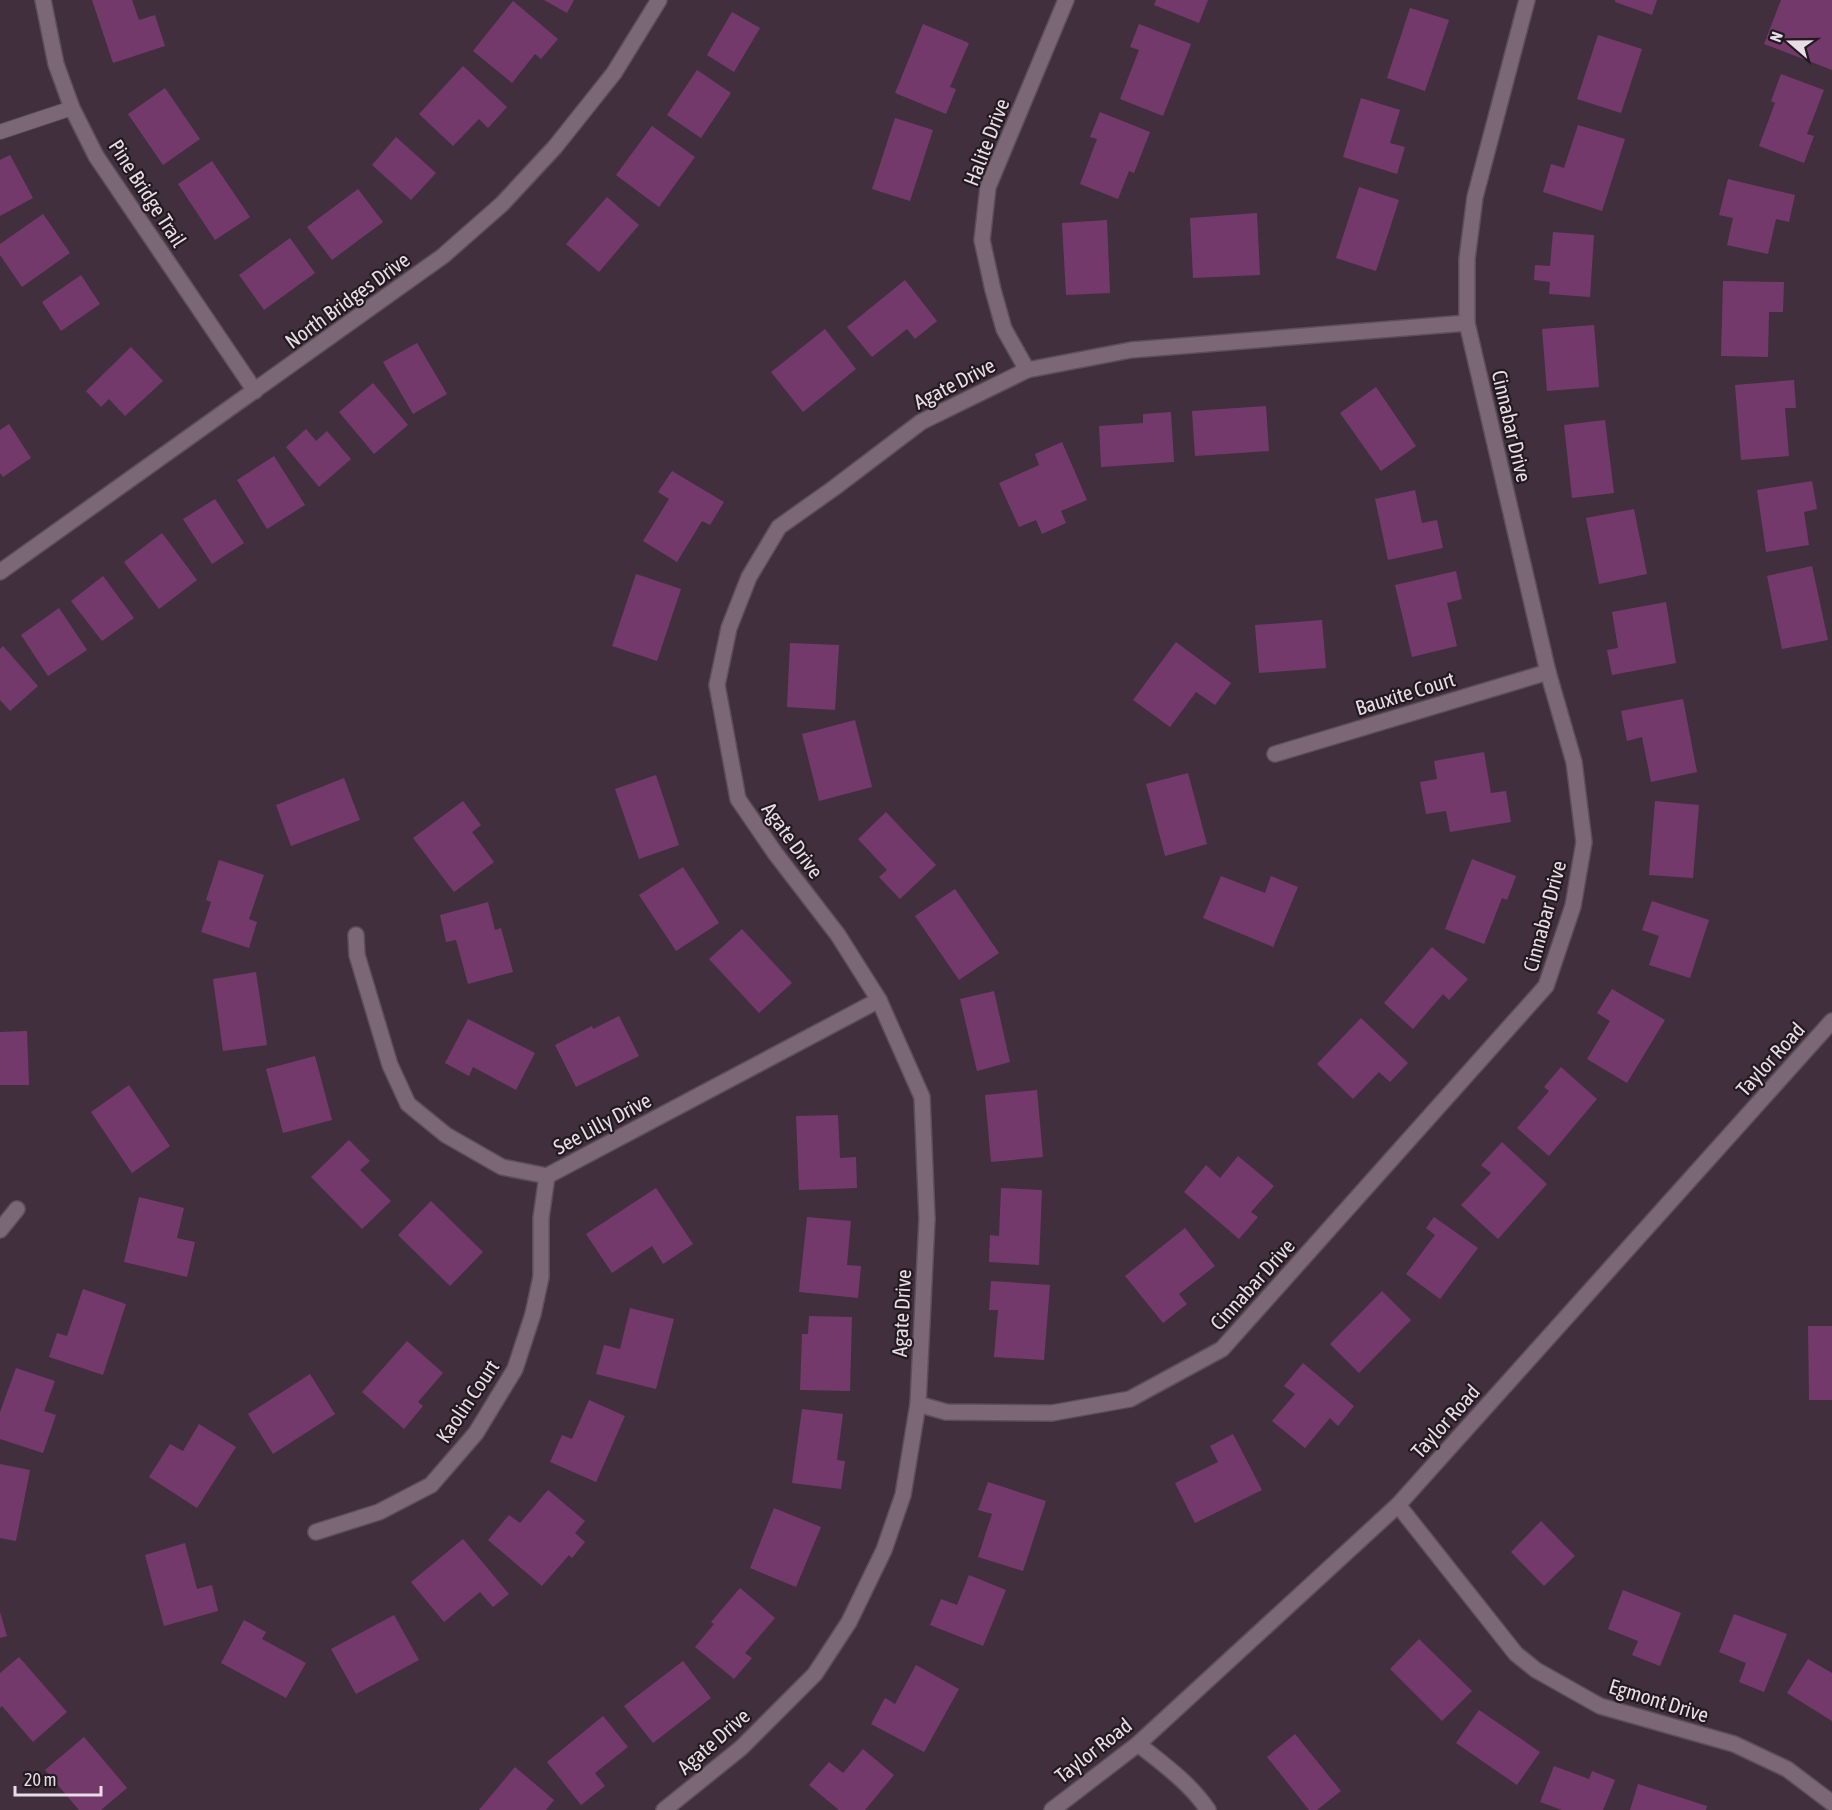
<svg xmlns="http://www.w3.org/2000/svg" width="1832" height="1810" viewBox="0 0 1832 1810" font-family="'Asap Condensed',sans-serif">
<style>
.building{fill:#74396b}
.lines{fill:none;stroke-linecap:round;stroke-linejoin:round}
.lane-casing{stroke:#5d4e5a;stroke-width:16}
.street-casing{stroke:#5d4e5a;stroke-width:18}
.lane{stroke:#7c6777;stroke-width:14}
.street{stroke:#7c6777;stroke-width:15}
.labels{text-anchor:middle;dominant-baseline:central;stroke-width:4.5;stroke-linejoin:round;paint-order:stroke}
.street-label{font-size:21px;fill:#e8dce5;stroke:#231a21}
</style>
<rect width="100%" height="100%" fill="#412f3e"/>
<g class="building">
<polygon points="92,0 132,0 139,20 155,15 165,46 113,63"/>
<polygon points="544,0 574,0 567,13"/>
<polygon points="1156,0 1208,0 1199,23 1154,5"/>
<polygon points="1615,0 1657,0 1652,15 1615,2"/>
<polygon points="1781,0 1832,0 1832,70 1764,44"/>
<polygon points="513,1 558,39 541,59 535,54 512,83 473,51"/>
<polygon points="1410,8 1449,20 1425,91 1387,78"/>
<polygon points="732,12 760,28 734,72 707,55"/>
<polygon points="923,24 969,43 950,87 956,89 946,114 895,93"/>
<polygon points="1139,24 1191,44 1163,116 1120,99 1139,50 1130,47"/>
<polygon points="1598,35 1642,49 1621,113 1577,99"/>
<polygon points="463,66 507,107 488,128 479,119 453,146 419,114"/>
<polygon points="697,70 731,93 701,138 667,115"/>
<polygon points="1781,74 1824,90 1807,134 1814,136 1804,163 1759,146 1775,103 1771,101"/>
<polygon points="165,88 200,139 163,165 128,114"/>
<polygon points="1361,98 1400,110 1390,143 1405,147 1397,174 1343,157"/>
<polygon points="1100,112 1150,132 1134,173 1129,171 1118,199 1080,184 1097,139 1090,137"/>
<polygon points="895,118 933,130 910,201 872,189"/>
<polygon points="1578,125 1625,139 1602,211 1543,192 1551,164 1564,168"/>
<polygon points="652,126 695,157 659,207 616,175"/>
<polygon points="396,137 436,173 411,200 372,165"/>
<polygon points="10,155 33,198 0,216 0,160"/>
<polygon points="212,161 250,217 215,240 178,184"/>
<polygon points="1728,179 1795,195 1789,222 1776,219 1768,254 1727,245 1733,218 1719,215"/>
<polygon points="1359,187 1399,200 1376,271 1336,258"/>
<polygon points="358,189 383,222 332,260 307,227"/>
<polygon points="607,197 639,225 599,272 566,244"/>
<polygon points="1257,213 1260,275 1193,278 1190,218"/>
<polygon points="43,214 70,253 22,287 0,255 0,244"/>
<polygon points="1107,220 1110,293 1066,295 1062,223"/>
<polygon points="1553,232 1594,235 1590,297 1549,294 1550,282 1534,280 1535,265 1550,266"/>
<polygon points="290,238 315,273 264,310 239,275"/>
<polygon points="81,275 100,304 61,331 42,302"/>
<polygon points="905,280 937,321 915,339 907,329 872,357 847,327"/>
<polygon points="1723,281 1784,282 1783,312 1769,312 1768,357 1721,356"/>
<polygon points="1594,325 1599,387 1547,391 1542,329"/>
<polygon points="825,329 856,369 803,412 771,372"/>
<polygon points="417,343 447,394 413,414 383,362"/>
<polygon points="131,347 163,381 125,416 109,399 101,407 86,391"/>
<polygon points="1794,380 1796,408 1785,408 1789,456 1741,460 1735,385"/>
<polygon points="373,383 408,425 374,454 339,412"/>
<polygon points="1376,387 1416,446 1381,471 1340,413"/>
<polygon points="1266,406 1269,451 1195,456 1192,411"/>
<polygon points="1171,412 1174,462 1101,467 1099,426 1143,423 1143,414"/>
<polygon points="1605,420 1614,493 1572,498 1564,425"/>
<polygon points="9,424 31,458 3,477 0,473 0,430"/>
<polygon points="306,429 316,441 327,431 351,459 319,487 286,447"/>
<polygon points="1062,442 1087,500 1061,511 1066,523 1042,534 1036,520 1019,527 999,483 1039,465 1035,454"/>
<polygon points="274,456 305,505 267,529 237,480"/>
<polygon points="672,471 724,502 710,525 702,521 677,562 643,541 669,499 658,492"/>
<polygon points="1812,481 1817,509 1804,512 1809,545 1766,552 1757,490"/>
<polygon points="1415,490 1422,523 1437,520 1443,548 1388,560 1375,499"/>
<polygon points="215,499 244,543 212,564 183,519"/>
<polygon points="1634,509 1647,574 1599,584 1586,518"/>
<polygon points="162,533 197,580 159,609 124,562"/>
<polygon points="1812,566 1828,640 1782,649 1767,576"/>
<polygon points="1456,571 1462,599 1447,603 1457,646 1412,657 1395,585"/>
<polygon points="636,574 681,589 657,661 612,646"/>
<polygon points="103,576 134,618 102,641 71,601"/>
<polygon points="1666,602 1676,663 1612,675 1607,650 1618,648 1612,612"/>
<polygon points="59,608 87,650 48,676 21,635"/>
<polygon points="1322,620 1326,668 1259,673 1255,625"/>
<polygon points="1176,642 1231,683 1215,705 1196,692 1170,727 1133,700"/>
<polygon points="790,643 839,645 835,710 787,707"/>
<polygon points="3,646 38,686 10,711 0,700 0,649"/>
<polygon points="1683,699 1697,772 1651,782 1642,737 1627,741 1621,711"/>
<polygon points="855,720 872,787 819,801 802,734"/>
<polygon points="1484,752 1491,793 1506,791 1511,822 1450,832 1446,811 1426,814 1420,782 1437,779 1434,761"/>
<polygon points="1188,773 1207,844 1165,856 1146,784"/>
<polygon points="656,775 679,845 639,859 615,789"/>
<polygon points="344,778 360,820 291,846 276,805"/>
<polygon points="463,801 481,825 472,832 494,862 454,892 413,838"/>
<polygon points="1655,801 1699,805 1693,878 1649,875"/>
<polygon points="886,812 936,865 900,899 879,877 887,870 858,839"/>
<polygon points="1472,859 1516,876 1507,900 1502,898 1484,944 1445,929"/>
<polygon points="219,860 264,875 249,919 257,922 249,948 201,932 211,902 206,900"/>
<polygon points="683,867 719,923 676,951 639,895"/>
<polygon points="1221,876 1265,893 1271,876 1298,887 1273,947 1203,918"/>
<polygon points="955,889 999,953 959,980 915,916"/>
<polygon points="1652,901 1709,920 1690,978 1649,965 1659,936 1642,930"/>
<polygon points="488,902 495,930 501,928 513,972 468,984 456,940 446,942 440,915"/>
<polygon points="742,929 792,983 759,1013 709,959"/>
<polygon points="1432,947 1468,979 1449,1000 1443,994 1413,1029 1384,1003"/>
<polygon points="256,972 267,1045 223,1051 213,979"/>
<polygon points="1612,989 1665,1020 1627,1083 1587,1059 1610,1021 1597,1013"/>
<polygon points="994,991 1010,1062 977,1071 960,999"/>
<polygon points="619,1016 639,1056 576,1087 555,1045 592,1026 593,1029"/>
<polygon points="1361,1018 1408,1063 1390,1082 1379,1072 1353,1099 1317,1064"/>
<polygon points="468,1019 535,1053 516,1090 473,1067 469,1076 445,1063"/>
<polygon points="27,1031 29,1085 0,1085 0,1032"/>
<polygon points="315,1056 332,1120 283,1133 266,1069"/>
<polygon points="1561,1067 1597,1099 1549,1156 1517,1128 1549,1091 1544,1087"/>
<polygon points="129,1085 170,1146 132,1173 91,1112"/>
<polygon points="1037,1090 1043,1157 991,1162 985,1095"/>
<polygon points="838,1115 840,1158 856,1157 857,1188 799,1190 796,1116"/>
<polygon points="349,1140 370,1161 360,1170 391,1201 362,1229 311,1177"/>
<polygon points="1502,1142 1547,1184 1498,1239 1461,1205 1491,1173 1481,1165"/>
<polygon points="1238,1156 1274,1186 1251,1212 1258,1217 1239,1239 1184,1192 1206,1165 1220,1178"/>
<polygon points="656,1188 693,1244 663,1264 652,1246 612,1273 586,1234"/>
<polygon points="1001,1188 1042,1190 1039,1265 989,1262 990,1235 999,1236"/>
<polygon points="139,1197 184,1208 177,1238 195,1242 187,1277 124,1262"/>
<polygon points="431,1201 483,1252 450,1286 398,1235"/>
<polygon points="807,1217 851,1221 847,1265 861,1266 858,1298 799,1292"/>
<polygon points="1434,1217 1478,1248 1440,1299 1406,1274 1435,1235 1426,1228"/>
<polygon points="1185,1228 1215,1266 1179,1294 1187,1304 1163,1323 1125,1276"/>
<polygon points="991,1281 1050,1285 1044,1360 994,1357 998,1310 989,1310"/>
<polygon points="83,1289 126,1304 103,1375 49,1357 57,1333 67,1336"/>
<polygon points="1382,1291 1411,1320 1359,1373 1330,1344"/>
<polygon points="630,1308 674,1319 656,1389 596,1374 604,1345 620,1349"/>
<polygon points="809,1316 852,1317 850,1391 800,1390 802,1334 808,1334"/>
<polygon points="1808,1326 1832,1326 1832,1400 1809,1400"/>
<polygon points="407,1341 443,1373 418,1402 423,1406 404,1429 362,1392"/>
<polygon points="1303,1363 1354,1406 1338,1426 1330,1418 1305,1448 1272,1421 1295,1394 1284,1386"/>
<polygon points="16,1368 55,1381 44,1411 56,1415 43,1453 0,1439 0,1412"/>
<polygon points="310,1374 335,1414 273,1454 248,1414"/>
<polygon points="589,1400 625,1416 596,1482 550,1462 562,1435 572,1439"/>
<polygon points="802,1409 843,1414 837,1460 845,1461 841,1489 792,1483"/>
<polygon points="199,1424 236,1447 197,1508 149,1477 170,1444 183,1451"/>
<polygon points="1233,1434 1262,1490 1195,1523 1175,1483 1218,1462 1210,1446"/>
<polygon points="0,1464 30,1470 16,1541 0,1538"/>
<polygon points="988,1482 1046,1501 1023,1571 978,1557 992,1514 978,1510"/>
<polygon points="548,1490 585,1521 575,1533 585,1542 572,1558 569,1555 542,1586 488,1540 509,1515 520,1523"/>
<polygon points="774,1508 821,1527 796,1587 750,1568"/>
<polygon points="1541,1521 1575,1556 1544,1586 1511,1552"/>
<polygon points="463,1539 509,1594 493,1607 480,1592 444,1622 411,1582"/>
<polygon points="185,1543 197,1589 212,1585 218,1611 164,1626 145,1555"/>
<polygon points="969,1575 1006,1590 983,1646 930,1625 941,1599 957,1605"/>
<polygon points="740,1588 775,1618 745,1653 752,1658 734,1679 695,1647 714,1624 711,1622"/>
<polygon points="1623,1590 1681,1613 1660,1666 1632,1655 1638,1641 1608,1629"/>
<polygon points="0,1612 7,1636 0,1638"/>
<polygon points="1734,1614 1787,1634 1764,1692 1739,1682 1746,1663 1719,1652"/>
<polygon points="394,1615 419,1660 356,1694 331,1649"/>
<polygon points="244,1620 266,1632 262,1639 306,1663 286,1698 221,1663"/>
<polygon points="1419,1639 1472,1691 1442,1721 1390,1669"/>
<polygon points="19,1657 67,1712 33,1742 2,1706 0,1708 0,1673"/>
<polygon points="1808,1659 1832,1673 1832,1721 1787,1693"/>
<polygon points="683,1661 711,1698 653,1743 624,1706"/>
<polygon points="916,1665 959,1689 924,1752 871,1724 885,1698 895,1704"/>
<polygon points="1479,1710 1540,1752 1517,1785 1456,1743"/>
<polygon points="603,1716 628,1747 595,1773 605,1786 581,1805 547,1762"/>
<polygon points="1295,1734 1341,1791 1317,1810 1309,1810 1267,1757"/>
<polygon points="84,1737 127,1788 101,1810 79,1810 45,1770"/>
<polygon points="863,1749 894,1775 865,1810 839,1810 809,1785 829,1762 843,1773"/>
<polygon points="1554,1766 1589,1779 1592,1771 1615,1780 1603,1810 1562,1810 1540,1802"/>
<polygon points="515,1767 554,1800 546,1810 479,1810"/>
<polygon points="1638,1784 1707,1806 1706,1810 1630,1810"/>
</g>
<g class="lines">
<g class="lane-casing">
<polyline id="lane" points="0,132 72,108"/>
</g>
<g class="street-casing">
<g id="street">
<polyline points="43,0 56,64 72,108 96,156 255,391"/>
<polyline points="1027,370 1004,329 993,290 982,240 988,187 1066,0"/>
<polyline points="0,572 443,256 502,204 555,147 614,73 659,0"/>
<polyline points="1275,754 1548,672"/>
<polyline points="356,935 357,955 390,1065 408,1104 446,1135 502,1167 547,1176 879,1000"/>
<polyline points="0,1230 17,1209"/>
<polyline points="918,1404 946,1412 1052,1413 1130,1399 1222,1349 1546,986 1573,906 1584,842 1574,762 1548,672 1467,323 1467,259 1475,197 1527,0"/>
<polyline points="1398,1505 1516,1654 1536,1670 1600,1706 1734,1744 1787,1769 1832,1803"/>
<polyline points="316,1532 379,1512 431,1485 476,1433 515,1369 533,1314 541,1277 541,1218 547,1176"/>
<path d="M1138,1744c25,20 52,39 70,66"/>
<polyline points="664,1810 741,1748 815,1674 849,1622 884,1550 903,1495 918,1404 927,1219 922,1097 879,1000 838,935 775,853 738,799 717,685 729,628 749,577 779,527 834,488 921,422 1027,370 1131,350 1467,323"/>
<polyline points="1052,1810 1138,1744 1398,1505 1832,1021"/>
</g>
</g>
<use href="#lane" class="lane"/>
<use href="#street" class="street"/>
</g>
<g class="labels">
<g class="street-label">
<text transform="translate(986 142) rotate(-69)">Halite Drive</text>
<text transform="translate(148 193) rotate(57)">Pine Bridge Trail</text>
<text transform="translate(347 300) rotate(-36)">North Bridges Drive</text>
<text transform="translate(954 383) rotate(-27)">Agate Drive</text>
<text transform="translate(1512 426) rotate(77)">Cinnabar Drive</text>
<text transform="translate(1405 693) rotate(-17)">Bauxite Court</text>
<text transform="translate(793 840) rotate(54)">Agate Drive</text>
<text transform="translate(1544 916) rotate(-75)">Cinnabar Drive</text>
<text transform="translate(1770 1059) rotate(-48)">Taylor Road</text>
<text transform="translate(602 1123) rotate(-28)">See Lilly Drive</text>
<text transform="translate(1252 1284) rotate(-48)">Cinnabar Drive</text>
<text transform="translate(901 1313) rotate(-87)">Agate Drive</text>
<text transform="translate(467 1401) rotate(-56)">Kaolin Court</text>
<text transform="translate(1445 1421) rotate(-48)">Taylor Road</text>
<text transform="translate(1659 1700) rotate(17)">Egmont Drive</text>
<text transform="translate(713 1741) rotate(-41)">Agate Drive</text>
<text transform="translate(1093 1750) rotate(-38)">Taylor Road</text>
</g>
</g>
<g transform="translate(1790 42) rotate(290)" stroke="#231a21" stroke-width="4.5" paint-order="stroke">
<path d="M0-4.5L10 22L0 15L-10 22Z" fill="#e8dce5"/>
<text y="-9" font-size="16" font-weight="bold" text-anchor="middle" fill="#e8dce5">N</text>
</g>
<path d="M15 1786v9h86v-9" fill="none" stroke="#e8dce5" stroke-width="3"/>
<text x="24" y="1786" font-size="18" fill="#e8dce5" stroke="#231a21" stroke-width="4.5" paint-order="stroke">20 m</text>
</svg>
